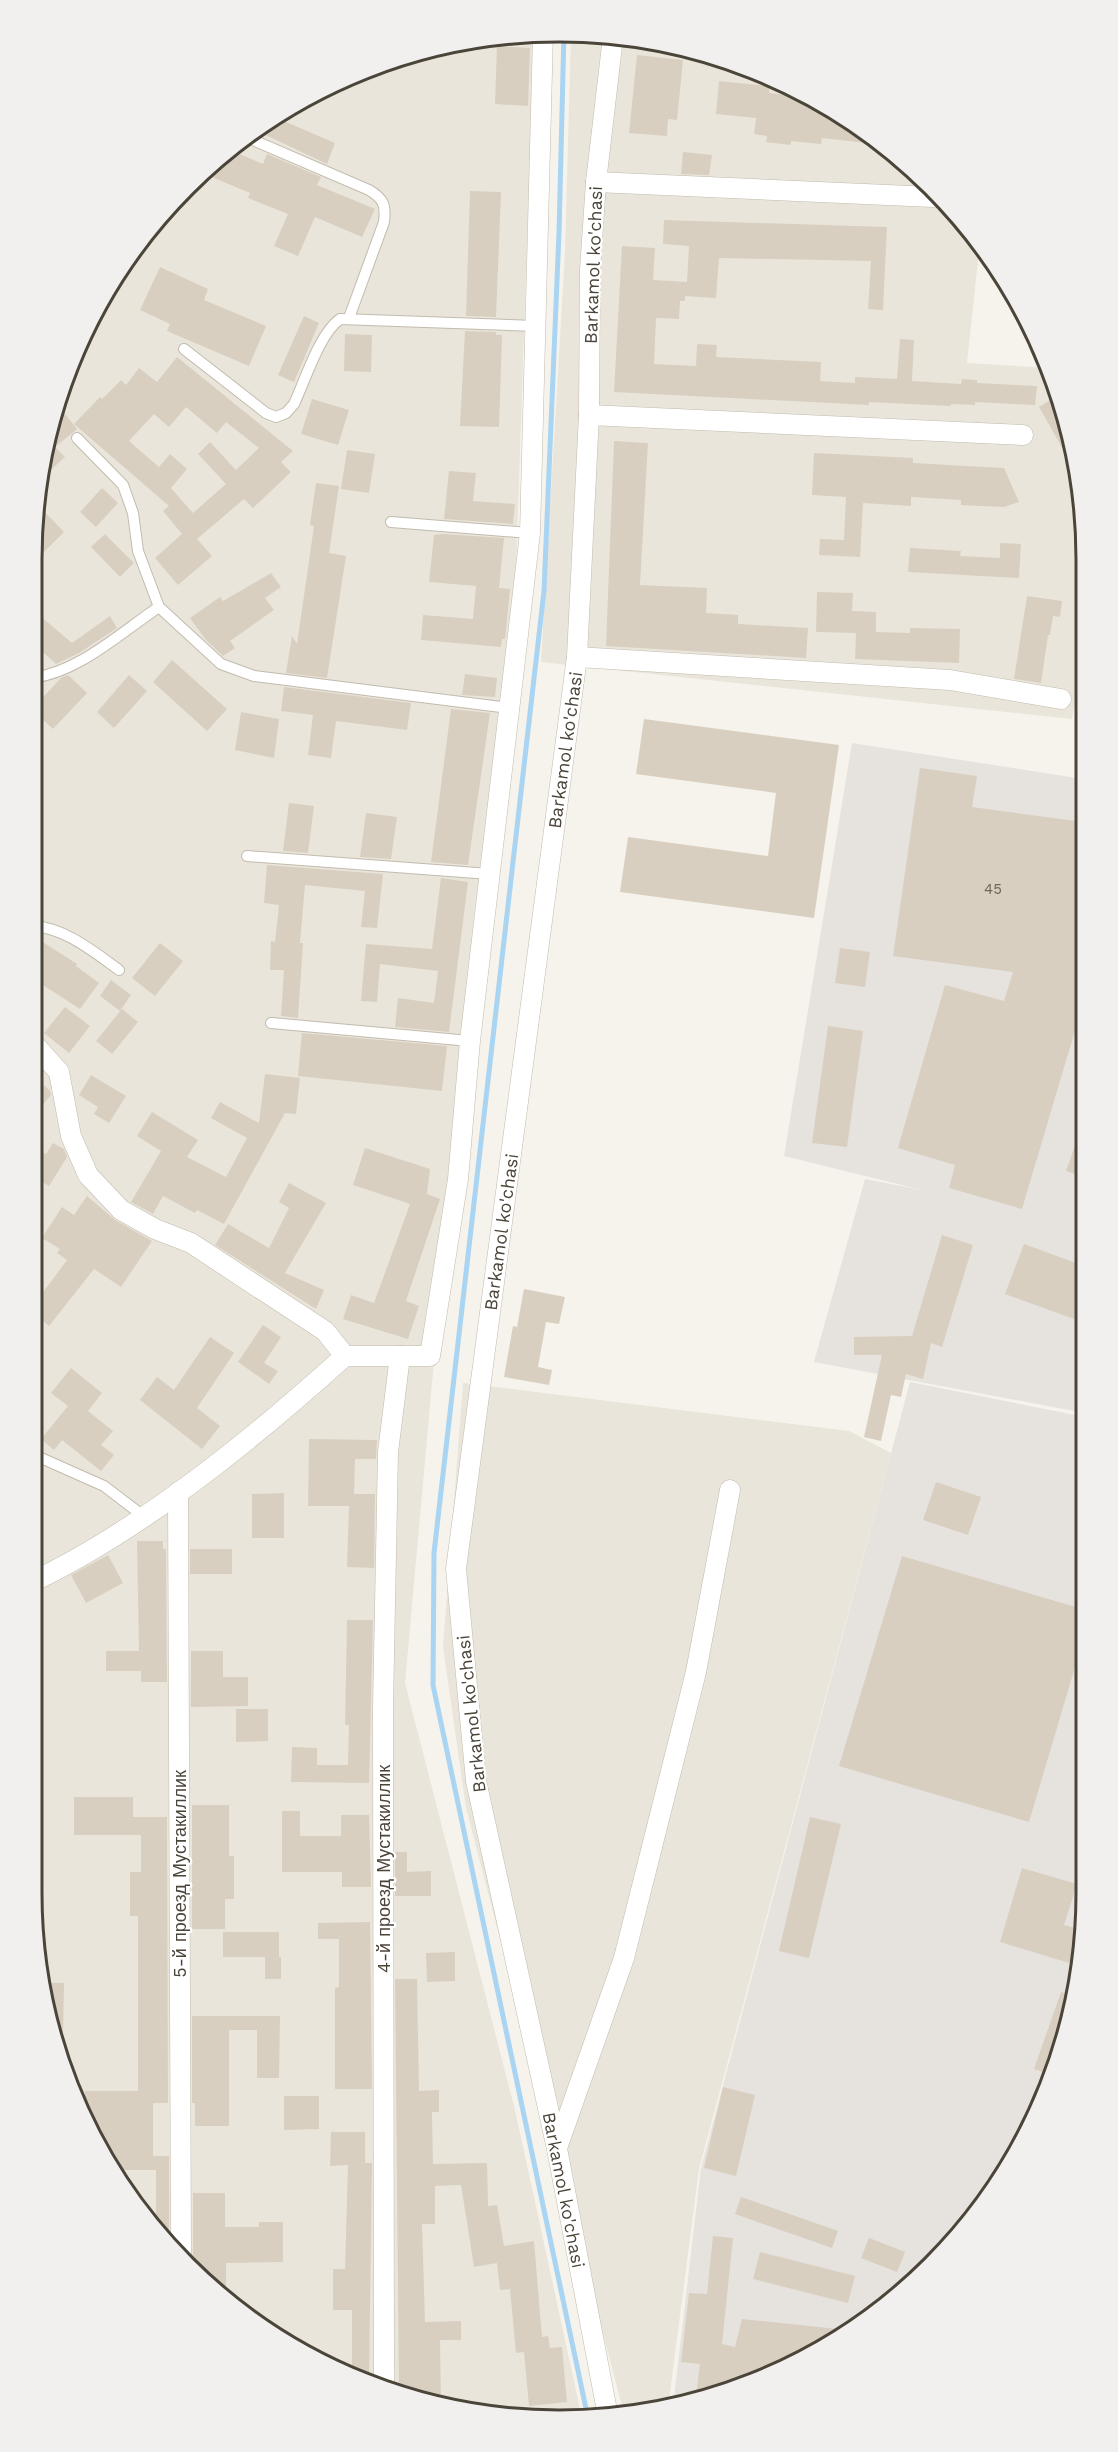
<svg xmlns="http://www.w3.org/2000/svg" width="1118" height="2452" viewBox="0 0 1118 2452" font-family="'Work Sans',sans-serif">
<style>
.residential{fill:#eae5da}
.industrial{fill:#e6e2dd}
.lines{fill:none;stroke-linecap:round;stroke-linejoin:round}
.stream{stroke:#a9d4f2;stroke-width:5}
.building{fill:#d8cfc1;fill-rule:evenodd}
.lane-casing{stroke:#c2bbae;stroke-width:12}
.street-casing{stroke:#c2bbae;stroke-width:21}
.lane{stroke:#fff;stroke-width:10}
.street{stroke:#fff;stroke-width:20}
.labels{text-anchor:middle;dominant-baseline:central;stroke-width:4.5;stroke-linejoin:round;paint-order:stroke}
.number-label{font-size:15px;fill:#6e675b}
.street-label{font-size:18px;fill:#4b4439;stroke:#fff}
.rim{fill:none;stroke:#4b4439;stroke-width:3}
</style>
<rect width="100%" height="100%" fill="#f6f3ec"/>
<g class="residential">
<polygon points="571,33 662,42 761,72 880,140 977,238 980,242 967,363 1049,368 1082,490 1082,656 1072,719 541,662 565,253"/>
<polygon points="534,34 515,601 474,917 405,1683 515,2110 582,2418 559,2420 456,2410 296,2350 162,2241 102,2156 60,2063 32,1893 32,559 42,456 72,357 120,266 186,186 266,121 357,72 456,42"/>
<polygon points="463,1383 849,1431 891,1453 699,2169 668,2408 662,2410 624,2414 466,1808 443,1647"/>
</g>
<g class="industrial">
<polygon points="852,743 1083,779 1085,1413 814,1362 865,1179 922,1190 784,1156"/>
<polygon points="910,1382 1085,1417 1086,1893 1076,1996 1046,2095 955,2241 822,2350 673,2406 701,2168"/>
</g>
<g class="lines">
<polyline class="stream" points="564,32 559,233 544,591 434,1553 433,1685 588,2418"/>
</g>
<g class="building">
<polygon points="497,46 530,48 528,106 495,104"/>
<polygon points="637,55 683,60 677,120 668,119 667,136 629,133"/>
<polygon points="719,81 770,86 769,93 804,97 884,145 822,138 821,144 791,141 791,145 766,142 767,136 754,134 756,118 716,114"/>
<polygon points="268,119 282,125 284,121 335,143 327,164 255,130"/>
<polygon points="230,150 263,164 267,154 321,177 317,185 375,209 362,237 315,217 298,256 274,246 288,214 248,198 250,193 202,173"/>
<polygon points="683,152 712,155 709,175 681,174"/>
<polygon points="470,191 501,192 496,317 466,316"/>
<polygon points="664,220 887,227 883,310 868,309 871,261 719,258 716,298 685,296 685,301 680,301 679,319 656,318 654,364 696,366 697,344 717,345 716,357 821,362 820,381 855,383 855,377 897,379 900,339 914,340 912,381 961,384 962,379 977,380 977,383 1037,386 1035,405 975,402 975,405 951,404 951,406 869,402 869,405 614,392 622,246 655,248 653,280 687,282 689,246 663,244"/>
<polygon points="160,267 208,289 204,300 266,326 249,366 167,331 170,324 140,310"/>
<polygon points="304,316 319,323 294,382 278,375"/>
<polygon points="465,331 496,332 496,335 502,335 499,427 460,426"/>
<polygon points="345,334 372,335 371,372 344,371"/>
<path d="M177,357l116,94 -12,11 10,10 -38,36 -9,-9 -47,40 15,17 -34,29 -23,-27 27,-24 -19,-23 6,-5 -95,-82 26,-27 2,2 19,-19 5,5 13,-17 18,14zM186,407l31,26 9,-11 33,26 -23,22 -26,-28 -12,12 28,30 -33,29 -22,-25 16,-19 -17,-15 -11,13 -30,-26 25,-27 15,13z"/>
<polygon points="1057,396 1073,456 1068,458 1039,407"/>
<polygon points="312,399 349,410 338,445 301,434"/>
<polygon points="57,404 77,429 55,447 65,457 39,481 42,456"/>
<polygon points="614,441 648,443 640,585 707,588 706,613 738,615 738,624 808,628 806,658 606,646"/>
<polygon points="347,450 375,454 369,493 341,489"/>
<polygon points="814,453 913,458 913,463 1004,468 1019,502 1004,507 961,505 961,500 911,497 911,506 863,503 860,557 819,555 820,539 844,540 846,497 812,495"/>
<polygon points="449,471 476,473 473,501 515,504 513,524 444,519"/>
<polygon points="316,483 339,486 329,553 346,556 327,678 286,673 292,636 297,644 314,526 310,525"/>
<polygon points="102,488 118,503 96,527 80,512"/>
<polygon points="37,504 64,532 44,552 33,541"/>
<polygon points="105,534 134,563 120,577 91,547"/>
<polygon points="443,534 504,538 499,588 510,589 505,639 502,639 501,647 421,640 423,615 473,619 476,586 429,582 434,535"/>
<polygon points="1000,543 1021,544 1019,578 908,572 910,548 961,551 960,556 1000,558"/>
<polygon points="271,573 281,587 265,598 274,610 230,641 235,648 223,656 206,640 190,618 220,597 223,601"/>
<polygon points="817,592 853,593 852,611 876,612 876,632 910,633 910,628 960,629 959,663 855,659 856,633 816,632"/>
<polygon points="1027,596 1062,601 1060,617 1053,616 1050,635 1048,635 1041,683 1014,679"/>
<polygon points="32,609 72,643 110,616 117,628 79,653 56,664 32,642"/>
<polygon points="172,660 227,709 207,731 153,682"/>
<polygon points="465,674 497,678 495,697 462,695"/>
<polygon points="68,675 87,693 53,729 32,709 62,677"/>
<polygon points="129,675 147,691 114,728 97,712"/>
<polygon points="284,687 411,703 407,730 336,721 331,758 308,755 313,715 281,711"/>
<polygon points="451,709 490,713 468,865 431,862"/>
<polygon points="241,712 279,719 274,758 235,750"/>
<polygon points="644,719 839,745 814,918 620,892 628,837 768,856 776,793 636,774"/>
<polygon points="920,768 977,776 972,807 1083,822 1084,1000 1022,1209 949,1188 955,1165 898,1148 945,985 1004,1001 1013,972 893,956"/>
<polygon points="289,803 314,806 308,853 283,851"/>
<polygon points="366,813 397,817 391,859 360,857"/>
<polygon points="267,865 383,874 377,928 361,927 365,891 305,885 300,943 303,943 298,1018 281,1016 284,970 270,970 271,941 275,942 279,905 264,903"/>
<polygon points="441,878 468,882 449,1032 395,1027 398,998 434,1003 438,971 380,964 377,1002 361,1001 366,944 432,949"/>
<polygon points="32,935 77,964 76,966 99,983 80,1009 32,978"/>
<polygon points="160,943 183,961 155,996 132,978"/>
<polygon points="840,948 870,952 865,987 835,983"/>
<polygon points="111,980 131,995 120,1011 100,996"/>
<polygon points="65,1007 90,1026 69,1053 44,1033"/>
<polygon points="122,1009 138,1022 112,1054 96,1041"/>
<polygon points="828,1026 863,1031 847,1147 812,1143"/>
<polygon points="302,1033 447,1046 442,1091 298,1076"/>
<polygon points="32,1074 50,1091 51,1095 32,1117"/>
<polygon points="265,1074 300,1078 296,1114 285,1113 224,1224 197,1210 195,1213 163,1196 153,1214 131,1202 161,1151 137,1136 152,1112 198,1140 187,1157 226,1177 247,1138 211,1118 220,1102 259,1123"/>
<polygon points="91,1075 126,1096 109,1123 94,1114 98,1107 79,1095"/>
<polygon points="1082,1126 1084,1126 1084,1177 1066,1171"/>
<polygon points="53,1143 64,1149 67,1157 49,1186 32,1176 32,1147 46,1154"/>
<polygon points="365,1148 430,1169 427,1194 440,1199 406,1301 419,1306 408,1339 343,1319 351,1295 374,1303 410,1204 353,1185"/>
<polygon points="289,1183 326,1203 285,1273 324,1290 316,1309 215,1245 228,1224 269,1248 289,1208 279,1202"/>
<polygon points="87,1196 115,1220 152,1241 121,1287 94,1269 49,1326 32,1312 32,1307 67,1260 57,1253 60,1249 42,1238 62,1207 74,1215"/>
<polygon points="942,1235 973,1245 942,1347 931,1343 923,1379 906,1374 901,1397 891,1395 881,1441 864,1437 882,1355 854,1355 854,1337 912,1336"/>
<polygon points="1024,1244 1084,1266 1085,1323 1005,1294"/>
<polygon points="524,1289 565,1297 559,1324 546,1322 538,1367 552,1370 549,1385 504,1377 513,1326 517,1327"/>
<polygon points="263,1325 281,1337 264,1363 278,1371 269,1384 238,1362"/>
<polygon points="210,1337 234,1353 197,1408 220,1426 202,1449 140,1400 157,1377 174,1390"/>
<polygon points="71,1368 102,1393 88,1411 113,1431 101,1445 114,1455 101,1471 62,1440 54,1450 41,1439 68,1406 51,1393"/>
<polygon points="309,1439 377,1440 376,1459 355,1459 354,1494 375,1494 374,1568 347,1567 349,1506 308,1506"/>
<polygon points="936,1482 981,1497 968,1535 923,1520"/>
<polygon points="284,1493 284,1538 252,1538 252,1494"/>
<polygon points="137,1541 163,1541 163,1549 166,1549 167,1682 141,1682 141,1671 106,1671 106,1651 139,1651"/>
<rect x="190" y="1549" width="42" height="25"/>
<polygon points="108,1555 123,1583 86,1603 71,1575"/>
<polygon points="902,1556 1086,1610 1086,1630 1029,1822 839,1766"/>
<polygon points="347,1620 373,1620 369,1783 291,1782 292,1747 317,1748 317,1765 348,1765 349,1725 345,1725"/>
<polygon points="191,1651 223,1651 223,1677 248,1677 248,1706 191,1707"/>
<polygon points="236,1709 268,1709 268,1741 236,1742"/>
<polygon points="74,1797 133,1797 133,1817 167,1817 168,2103 153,2103 153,2156 169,2156 169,2246 145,2217 156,2217 156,2170 112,2170 102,2156 81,2109 85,2109 85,2091 138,2091 138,1916 130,1916 130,1872 141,1872 141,1835 74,1835"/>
<polygon points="192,1805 229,1805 229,1856 234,1856 234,1899 225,1899 225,1929 192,1929"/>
<polygon points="282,1811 300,1811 300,1836 341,1836 341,1815 369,1815 371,1887 342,1887 342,1872 282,1872"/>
<polygon points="810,1817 841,1824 809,1958 779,1951"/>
<polygon points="395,1852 407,1852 407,1872 431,1871 431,1896 395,1896"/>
<polygon points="1022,1868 1077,1884 1064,1925 1083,1930 1079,1966 1000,1942"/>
<polygon points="370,1922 372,2089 335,2089 335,1988 339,1987 339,1939 318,1939 318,1923"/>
<rect x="223" y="1932" width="56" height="25"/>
<polygon points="455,1952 455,1981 427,1982 426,1953"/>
<rect x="265" y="1957" width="16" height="22"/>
<polygon points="395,1979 417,1979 419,2091 439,2090 439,2112 432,2112 433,2164 487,2163 488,2206 497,2205 504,2246 534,2241 542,2337 548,2336 550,2348 562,2347 567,2402 529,2406 524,2352 516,2353 510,2289 500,2290 497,2263 474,2267 461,2185 435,2186 435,2224 422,2224 425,2322 461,2321 461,2340 440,2340 441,2405 399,2389"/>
<polygon points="46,1983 64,1983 63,2036 55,2037"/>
<polygon points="1061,1992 1076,1997 1052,2075 1034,2069"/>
<polygon points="192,2016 280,2016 279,2078 257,2078 257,2030 229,2030 229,2126 195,2126 195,2103 192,2103"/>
<polygon points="723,2087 755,2095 736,2176 704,2168"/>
<polygon points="284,2096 319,2096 319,2129 284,2130"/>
<polygon points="331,2132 365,2132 365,2163 372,2163 369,2378 352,2371 352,2310 333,2310 333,2269 345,2269 348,2165 330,2166"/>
<polygon points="193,2193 225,2193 225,2227 259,2227 259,2222 283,2222 283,2262 226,2263 226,2293 190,2263 193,2256"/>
<polygon points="741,2197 838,2231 832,2248 735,2214"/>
<polygon points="713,2236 733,2238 722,2344 735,2347 742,2319 847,2330 822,2350 696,2397 700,2364 681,2362 689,2293 707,2294"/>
<polygon points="869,2238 905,2252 897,2272 861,2258"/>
<polygon points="760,2252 855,2276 848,2303 753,2279"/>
</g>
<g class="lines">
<g class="lane-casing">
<g id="lane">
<path d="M246,137l123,53c15,9 17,15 15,32l-35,96"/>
<path d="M184,349l82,64 10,4 10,-4 8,-9c11,-23 25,-70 46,-85l196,7"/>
<polyline points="77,438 123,485 133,513 138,551 159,607 221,664 254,676 509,708"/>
<polyline points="391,522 530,533"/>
<path d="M32,678c47,-6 88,-45 127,-71"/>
<polyline points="247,856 490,874"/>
<path d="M32,926c32,1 62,26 87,44"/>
<polyline points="271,1023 470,1041"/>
<polyline points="32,1454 104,1486 142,1515"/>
</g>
</g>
<g class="street-casing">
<g id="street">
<polyline points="596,182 933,197"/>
<polyline points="589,415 1023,435"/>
<polyline points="577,657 950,680 1061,699"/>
<polyline points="32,1042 59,1072 71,1136 88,1175 121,1210 155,1229 191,1243 325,1331 345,1356"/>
<polyline points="178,1492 181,2256"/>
<path d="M32,1582c111,-53 222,-144 313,-226h85l28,-177 12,-138 60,-508 13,-500"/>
<polyline points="557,2148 624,1958 696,1672 730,1490"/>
<polyline points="384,2383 383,1706 388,1452 400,1356"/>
<polyline points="608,2416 557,2149 476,1781 456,1569 577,657 589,415 590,270 596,182 613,37"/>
</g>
</g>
<use href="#lane" class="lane"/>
<use href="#street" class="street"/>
</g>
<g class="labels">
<g class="number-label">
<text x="993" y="889">45</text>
</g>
<g class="street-label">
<text transform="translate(593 265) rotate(-88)">Barkamol ko'chasi</text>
<text transform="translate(565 750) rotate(-82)">Barkamol ko'chasi</text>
<text transform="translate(501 1232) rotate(-82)">Barkamol ko'chasi</text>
<text transform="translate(471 1714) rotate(-96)">Barkamol ko'chasi</text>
<text transform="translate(383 1869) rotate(-90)">4-й проезд Мустакиллик</text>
<text transform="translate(179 1874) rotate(-90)">5-й проезд Мустакиллик</text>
<text transform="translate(564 2190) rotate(79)">Barkamol ko'chasi</text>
</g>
</g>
<path d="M0 0H1118V2452H0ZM559 42H559A517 517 0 0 1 1076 559V1893A517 517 0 0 1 559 2410H559A517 517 0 0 1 42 1893V559A517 517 0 0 1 559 42Z" fill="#f1f0ef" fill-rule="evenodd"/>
<path class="rim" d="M559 42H559A517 517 0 0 1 1076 559V1893A517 517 0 0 1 559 2410H559A517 517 0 0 1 42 1893V559A517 517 0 0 1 559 42Z"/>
</svg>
